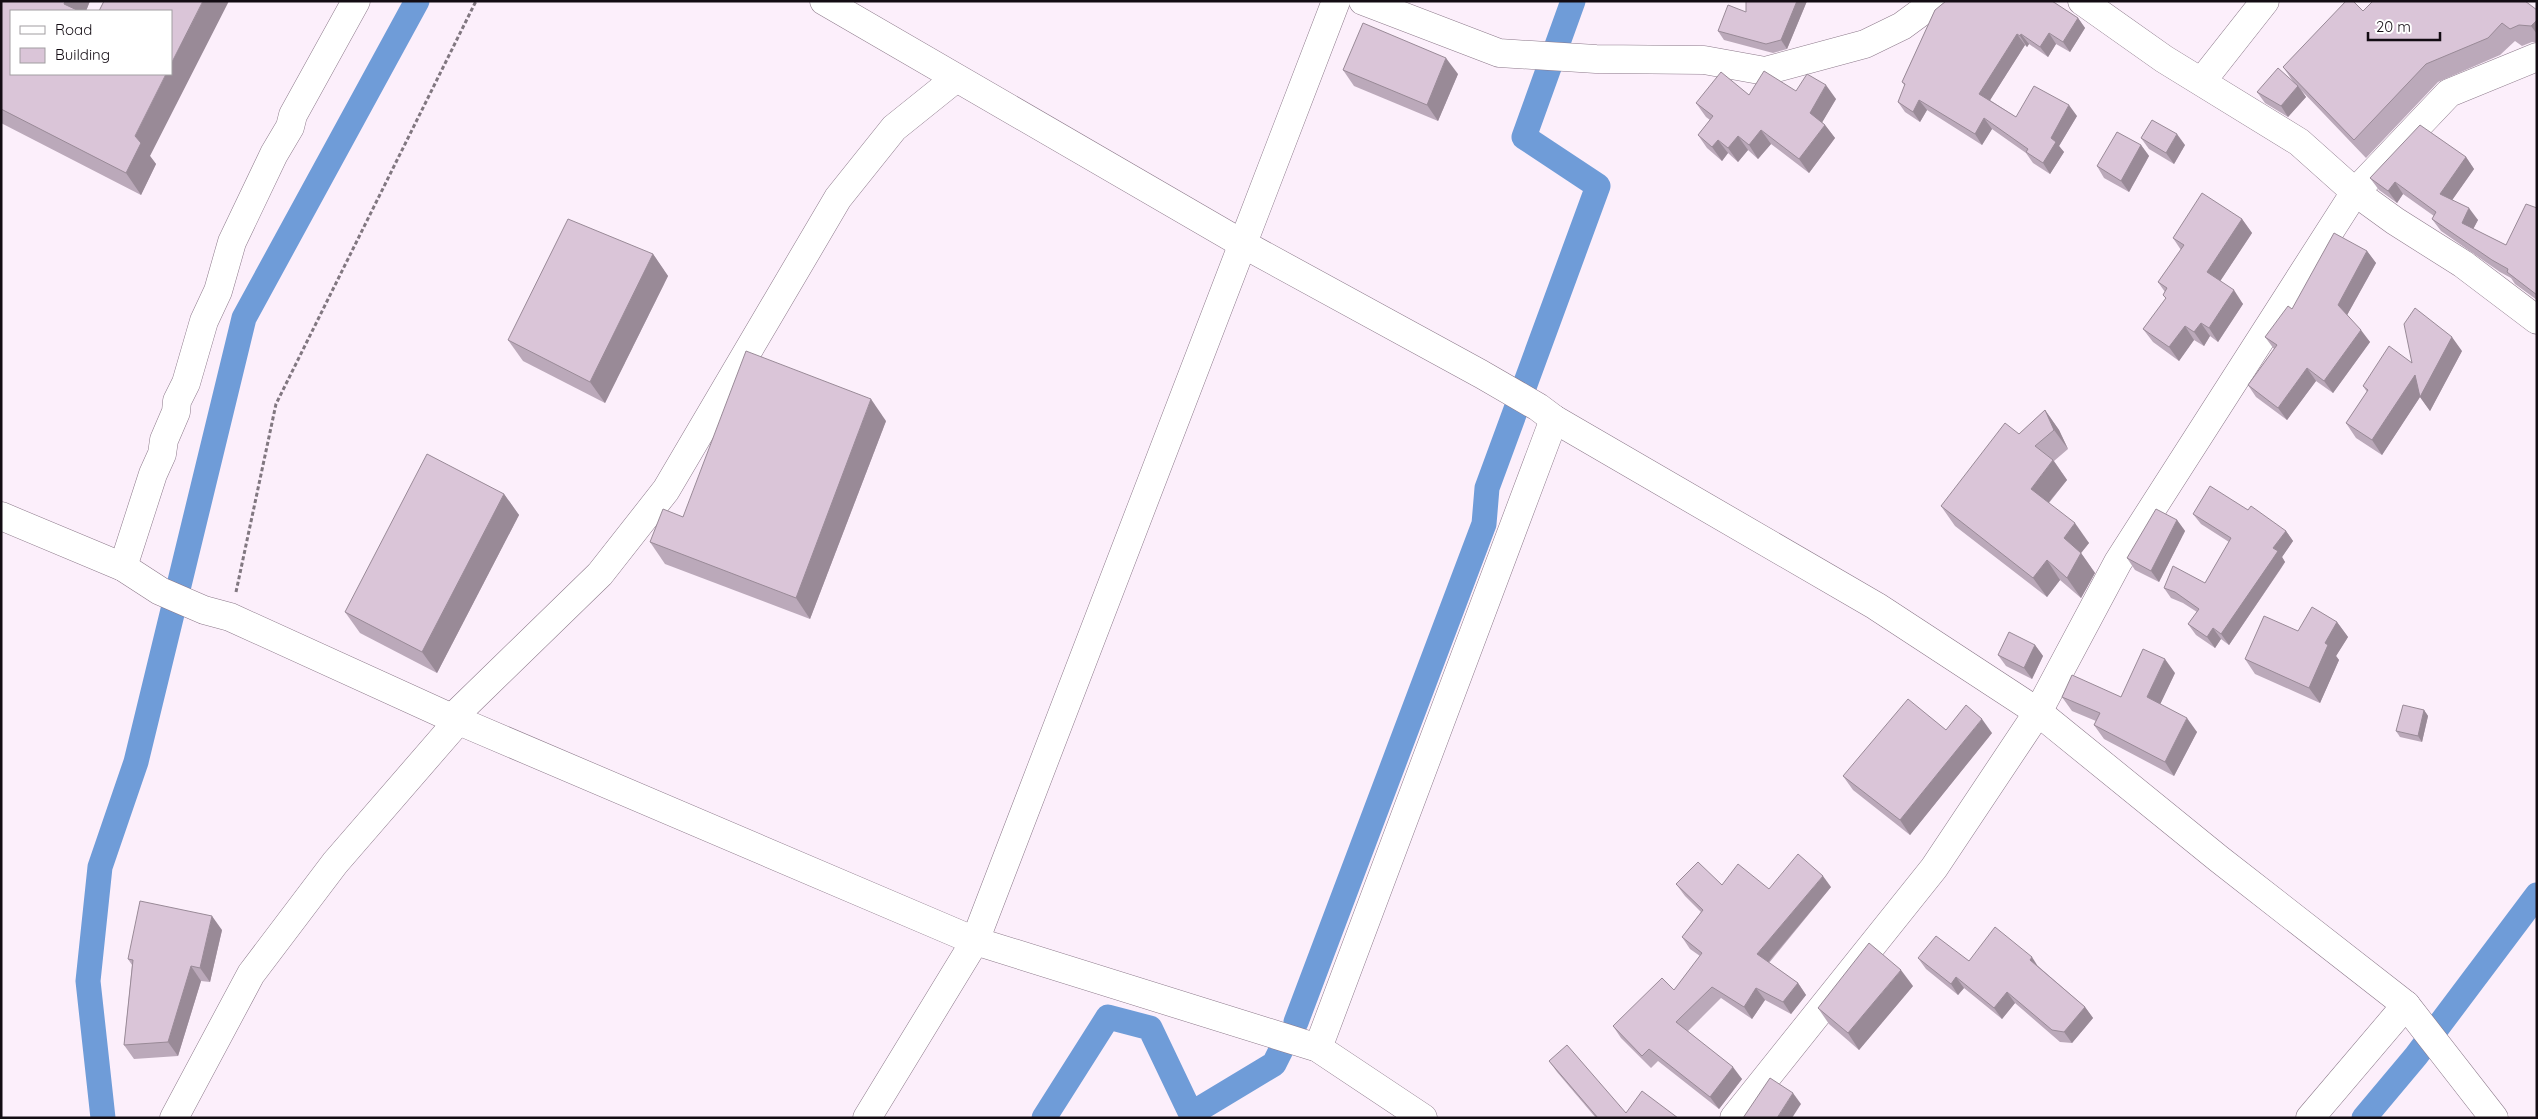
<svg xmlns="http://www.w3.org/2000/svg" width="2538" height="1119" viewBox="0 0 2538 1119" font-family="Quicksand,sans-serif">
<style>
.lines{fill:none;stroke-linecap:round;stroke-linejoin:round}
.canal{stroke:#6f9cd8;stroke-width:25}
.minor-casing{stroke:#8c798a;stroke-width:29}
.path{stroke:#817780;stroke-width:3;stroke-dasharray:4 2.5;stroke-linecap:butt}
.minor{stroke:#fff;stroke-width:28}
.wall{fill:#bba9ba}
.shaded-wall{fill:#998a97}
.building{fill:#dac5d8;stroke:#998a97}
</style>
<rect width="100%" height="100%" fill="#fceffb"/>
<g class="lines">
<g class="canal">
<polyline points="1296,1022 1484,524 1487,488 1598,186 1524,137 1573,1"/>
<polyline points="103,1118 88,981 100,867 136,762 244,318 417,1"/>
<polyline points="1044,1118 1108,1017 1150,1028 1191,1114 1274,1064 1281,1050"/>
<polyline points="2364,1118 2416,1056 2537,895"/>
</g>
<g class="minor-casing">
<g id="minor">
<polyline points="824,1 1243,244 1481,374 1538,407 1554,419 1876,606 2038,712 2219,859 2406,1005 2494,1118"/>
<polyline points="1363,1 1499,53 1596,59 1704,60 1765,71 1865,44 1902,26 1936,1"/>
<polyline points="2082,1 2164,59 2299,142 2355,192 2395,221 2463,264 2537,320"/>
<polyline points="2202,81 2265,1"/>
<polyline points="1,516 123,567 160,591 204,610 230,617 452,718 975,941 1318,1048 1423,1118"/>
<polyline points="123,567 153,474 162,454 164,440 176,412 177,401 186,383 204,321 218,291 232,242 274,154 290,127 293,115 356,1"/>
<polyline points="452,718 600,574 666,490 838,198 894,128 955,79"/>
<polyline points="1318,1048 1554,419"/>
<polyline points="174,1118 251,974 335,863 458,721"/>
<polyline points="867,1118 975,941 1336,1"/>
<polyline points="1734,1118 1934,868 2038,712 2118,562 2355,192 2449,93 2537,57"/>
<polyline points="2310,1118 2406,1005"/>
</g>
</g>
<polyline class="path" points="236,592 276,404 476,1"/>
<use href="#minor" class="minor"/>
</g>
<g class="wall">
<polygon points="1,1 90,1 86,11 11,11 150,156 156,164 141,195 1,123"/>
<polygon points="1746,1 1807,1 1787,49 1773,53 1724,40 1718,31 1746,12"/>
<polygon points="1935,10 2078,18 2085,28 2070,52 2056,44 2048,57 2029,44 2027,47 2025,45 1990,100 2016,117 2077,116 2059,146 2064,152 2050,174 2033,163 2026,153 1992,129 1982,145 1927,110 1920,122 1905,112 1898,102 1905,86 1902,82"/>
<polygon points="2537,10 2537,43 2532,42 2522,46 2515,41 2500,55 2438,82 2366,158 2301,90 2306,97 2288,117 2265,103 2257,92 2294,83 2283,67 2363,11"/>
<polygon points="1343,70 1458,74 1438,121 1354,86"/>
<polygon points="1796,91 1836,99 1822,122 1825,125 1835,138 1809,173 1771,144 1758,159 1748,150 1738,162 1728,153 1722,161 1707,148 1698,135 1710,120 1706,117 1696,103 1749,95"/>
<polygon points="2141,138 2185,145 2174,164 2149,149"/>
<polygon points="2141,145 2149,156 2129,192 2104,178 2097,166"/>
<polygon points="2466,157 2474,169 2452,200 2478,220 2473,229 2506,245 2537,208 2537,300 2515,284 2511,278 2500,272 2441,231 2432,219 2434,216 2403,194 2397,203 2379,190 2370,178"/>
<polygon points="2242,219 2252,233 2220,281 2243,304 2218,342 2210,336 2204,346 2194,340 2179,361 2153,342 2143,329 2166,299 2163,295 2165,292 2158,282 2181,250 2173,238"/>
<polygon points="2367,251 2376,263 2347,315 2370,342 2333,393 2316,381 2287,420 2256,397 2248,385 2274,349 2265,337 2292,309"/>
<polygon points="653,254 668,276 605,403 523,361 508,340"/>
<polygon points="2462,351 2430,411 2420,397 2382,455 2356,438 2346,423 2367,392 2363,386 2412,363"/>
<polygon points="2045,410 2059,430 2068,449 2054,461 2067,480 2049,503 2089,543 2081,553 2095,573 2081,598 2060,580 2047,597 1955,526 1941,506"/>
<polygon points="886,421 810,619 665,564 650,542 683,517"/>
<polygon points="504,494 519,515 437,673 360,633 345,612"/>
<polygon points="2248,510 2286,531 2293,541 2282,557 2285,562 2280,570 2229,645 2221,639 2215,648 2196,635 2188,624 2197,612 2183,603 2171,598 2164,588 2205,583 2229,542 2201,524 2193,514"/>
<polygon points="2177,520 2185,531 2159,582 2135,570 2127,558"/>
<polygon points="2337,622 2348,637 2336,656 2339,660 2320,703 2255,674 2245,659 2298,631"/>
<polygon points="2035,645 2043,656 2032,679 2006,666 1998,655"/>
<polygon points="2175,673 2160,704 2197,732 2174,776 2104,739 2094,725 2096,721 2072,711 2062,697 2121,697"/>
<polygon points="2424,710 2428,716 2422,742 2400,737 2396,731"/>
<polygon points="1946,730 1992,733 1910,835 1853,790 1843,776"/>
<polygon points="1676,884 1722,885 1769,889 1831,887 1769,963 1798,983 1806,995 1791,1014 1765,1000 1752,1019 1721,998 1688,1031 1742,1079 1719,1109 1658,1061 1651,1068 1621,1038 1613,1026 1674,990 1700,956 1690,949 1682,937 1701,912 1685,896"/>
<polygon points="222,930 210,982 201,981 178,1056 134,1059 124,1045 132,965 128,959"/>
<polygon points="1918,958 1969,961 2038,966 2085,1007 2093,1018 2072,1043 2060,1042 2015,1003 2002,1019 1964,988 1958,995 1926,969"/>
<polygon points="1913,986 1859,1050 1829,1024 1818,1008"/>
<polygon points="1549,1061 1626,1113 1678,1118 1596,1118 1557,1072"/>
</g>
<g class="shaded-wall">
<polygon points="65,1 90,1 86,11 69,11 64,4"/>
<polygon points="203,1 229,1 150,156 156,164 141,195 126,173 135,136 166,74 171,74 171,64"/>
<polygon points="1797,1 1807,1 1787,49 1781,40"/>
<polygon points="2078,18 2085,28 2070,52 2063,42"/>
<polygon points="2537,20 2537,34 2531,26"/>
<polygon points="2049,33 2056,44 2048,57 2040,47"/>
<polygon points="2017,34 2025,45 1987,105 1979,94"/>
<polygon points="2021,34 2029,44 2027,47 2020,36"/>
<polygon points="1446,58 1458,74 1438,121 1427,105"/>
<polygon points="1826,85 1836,99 1820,126 1810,113"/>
<polygon points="2298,86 2306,97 2288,117 2281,106"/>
<polygon points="1919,100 1927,110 1920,122 1913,112"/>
<polygon points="2069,105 2077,116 2059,146 2064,152 2050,174 2043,163 2051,138"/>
<polygon points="1984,118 1992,129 1982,145 1975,134"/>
<polygon points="1825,125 1835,138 1809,173 1799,159"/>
<polygon points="1761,130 1771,144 1758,159 1749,145"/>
<polygon points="2177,134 2185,145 2174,164 2166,153"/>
<polygon points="1738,136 1748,150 1738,162 1728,148"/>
<polygon points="1718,140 1728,153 1722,161 1712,147"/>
<polygon points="2141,145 2149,156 2129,192 2121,181"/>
<polygon points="2466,157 2474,169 2448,206 2440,194"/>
<polygon points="2395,182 2403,194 2397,203 2388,191"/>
<polygon points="2469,208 2478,220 2470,235 2462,223"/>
<polygon points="2242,219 2252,233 2217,286 2207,272"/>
<polygon points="2367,251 2376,263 2346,317 2338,305"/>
<polygon points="653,254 668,276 605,403 590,382"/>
<polygon points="2234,290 2243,304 2218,342 2209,328"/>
<polygon points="2201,323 2210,336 2204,346 2194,332"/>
<polygon points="2185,326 2194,340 2179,361 2169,347"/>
<polygon points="2361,330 2370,342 2333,393 2324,381"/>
<polygon points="2452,337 2462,351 2430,411 2420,397 2382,455 2372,440 2415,375"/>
<polygon points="2307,368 2316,381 2287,420 2278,408"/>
<polygon points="871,399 886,421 810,619 796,598"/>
<polygon points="2045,410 2059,430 2068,449 2054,430"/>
<polygon points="2053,460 2067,480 2044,508 2031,489"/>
<polygon points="504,494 519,515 437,673 422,652"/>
<polygon points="2177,520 2185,531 2159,582 2151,571"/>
<polygon points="2075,523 2089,543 2077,558 2064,538"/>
<polygon points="2286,531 2293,541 2282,557 2285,562 2229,645 2221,634 2273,548"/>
<polygon points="2081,553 2095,573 2081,598 2067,578"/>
<polygon points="2047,560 2060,580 2047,597 2033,578"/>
<polygon points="2337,622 2348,637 2336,656 2339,660 2320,703 2309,688 2325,643"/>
<polygon points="2213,628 2221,639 2215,648 2207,637"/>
<polygon points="2035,645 2043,656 2032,679 2024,668"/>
<polygon points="2165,659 2175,673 2157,711 2147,697"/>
<polygon points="2424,710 2428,716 2422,742 2418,736"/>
<polygon points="2187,718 2197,732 2174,776 2165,762"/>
<polygon points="1982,719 1992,733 1910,835 1900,820"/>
<polygon points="1823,876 1831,887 1765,966 1757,954"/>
<polygon points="212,916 222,930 210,982 200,968"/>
<polygon points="2032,957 2039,968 2030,960"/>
<polygon points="191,966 201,981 178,1056 168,1042"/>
<polygon points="1901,970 1913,986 1859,1050 1848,1033"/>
<polygon points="1956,977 1964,988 1958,995 1951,984"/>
<polygon points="1798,983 1806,995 1791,1014 1783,1002"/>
<polygon points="1756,988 1765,1000 1752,1019 1744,1007"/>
<polygon points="2007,992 2015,1003 2002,1019 1994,1008"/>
<polygon points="2085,1007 2093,1018 2072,1043 2064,1032"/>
<polygon points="1733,1067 1742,1079 1719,1109 1710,1097"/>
<polygon points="1793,1093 1801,1104 1792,1118 1777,1118"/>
</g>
<g class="building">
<polygon points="1,1 65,1 64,4 79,11 11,11 11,74 166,74 135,136 141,143 126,173 1,109"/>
<polygon points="104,1 203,1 171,64 171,11 99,11"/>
<polygon points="1746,1 1797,1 1781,40 1766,44 1718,31 1728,5 1746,12"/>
<polygon points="1946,1 2052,1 2078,18 2063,42 2049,33 2040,47 2021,34 2020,36 2017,34 1979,94 2016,117 2034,86 2069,105 2051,138 2056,142 2043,163 2026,152 2028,149 1984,118 1975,134 1919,100 1913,112 1898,102 1905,84 1902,82 1935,10"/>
<polygon points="2346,1 2353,1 2363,11 2373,1 2525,1 2537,10 2537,20 2531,26 2519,25 2510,29 2502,23 2488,38 2426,64 2354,140 2283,67"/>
<polygon points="1363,23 1446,58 1427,105 1343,70"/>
<polygon points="2278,68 2298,86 2281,106 2257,92"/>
<polygon points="1764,71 1796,91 1807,74 1826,85 1810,113 1825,125 1799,159 1761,130 1749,145 1738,136 1728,148 1718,140 1712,147 1698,135 1713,116 1696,103 1721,72 1749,95"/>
<polygon points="2152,120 2177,134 2166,153 2141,138"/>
<polygon points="2420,125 2466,157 2440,194 2469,208 2462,223 2506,245 2526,204 2537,208 2537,295 2507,272 2508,269 2492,260 2432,219 2436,212 2395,182 2388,191 2370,178"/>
<polygon points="2117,132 2141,145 2121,181 2097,166"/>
<polygon points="2202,193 2242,219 2207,272 2234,290 2209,328 2201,323 2194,332 2185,326 2169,347 2143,329 2166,298 2163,295 2167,288 2158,282 2184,245 2173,238"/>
<polygon points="568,219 653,254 590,382 508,340"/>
<polygon points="2334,233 2367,251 2338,305 2361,330 2324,381 2307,368 2278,408 2248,385 2277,345 2265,337 2288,306 2292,309"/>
<polygon points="2415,308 2452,337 2420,397 2415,375 2372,440 2346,423 2368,390 2363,386 2389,346 2412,363 2404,324"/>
<polygon points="746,351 871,399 796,598 650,542 663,509 683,517"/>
<polygon points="2045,410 2054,430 2035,446 2053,460 2031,489 2075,523 2064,538 2081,553 2067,578 2047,560 2033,578 1941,506 2005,423 2019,434"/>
<polygon points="427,454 504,494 422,652 345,612"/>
<polygon points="2210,486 2248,510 2251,506 2286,531 2273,548 2278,551 2272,560 2221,634 2213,628 2207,637 2188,624 2199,609 2175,592 2164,588 2173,566 2205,583 2231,538 2193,514"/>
<polygon points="2156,509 2177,520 2151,571 2127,558"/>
<polygon points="2312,607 2337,622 2325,643 2328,645 2309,688 2245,659 2264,616 2298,631"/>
<polygon points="2009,632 2035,645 2024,668 1998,655"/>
<polygon points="2143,649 2165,659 2147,697 2187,718 2165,762 2094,725 2100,713 2062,697 2072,675 2121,697"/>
<polygon points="1908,699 1946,730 1966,705 1982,719 1900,820 1843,776"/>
<polygon points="2403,705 2424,710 2418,736 2396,731"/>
<polygon points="1798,854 1823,876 1757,954 1798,983 1783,1002 1756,988 1744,1007 1712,987 1676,1022 1733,1067 1710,1097 1649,1049 1642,1056 1613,1026 1662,978 1674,990 1702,953 1682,937 1703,910 1676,884 1698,862 1722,885 1738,864 1769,889"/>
<polygon points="140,901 212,916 200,968 191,966 168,1042 124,1045 133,960 128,959"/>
<polygon points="1995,927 2032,957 2030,960 2085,1007 2064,1032 2052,1030 2007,992 1994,1008 1956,977 1951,984 1918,958 1936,936 1969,961"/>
<polygon points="1869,943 1901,970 1848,1033 1818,1008"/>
<polygon points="1567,1045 1626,1113 1642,1091 1678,1118 1598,1118 1549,1061"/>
<polygon points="1770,1078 1793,1093 1777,1118 1743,1118"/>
</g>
<rect width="2538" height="1119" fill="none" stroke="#130c13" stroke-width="5"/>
<rect x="10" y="10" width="162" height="65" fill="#ffffff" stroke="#a19ea1"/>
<rect x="20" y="26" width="25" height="8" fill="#ffffff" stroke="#a19ea1"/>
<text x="55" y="35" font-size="15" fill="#130c13">Road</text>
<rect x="20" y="48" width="25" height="15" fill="#dac5d8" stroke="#a19ea1"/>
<text x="55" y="60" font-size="15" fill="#130c13">Building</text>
<path d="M2368 32v8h72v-8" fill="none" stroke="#130c13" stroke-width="2.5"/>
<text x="2376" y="32" font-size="15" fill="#130c13" stroke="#ffffff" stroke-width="4" paint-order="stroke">20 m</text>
</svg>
